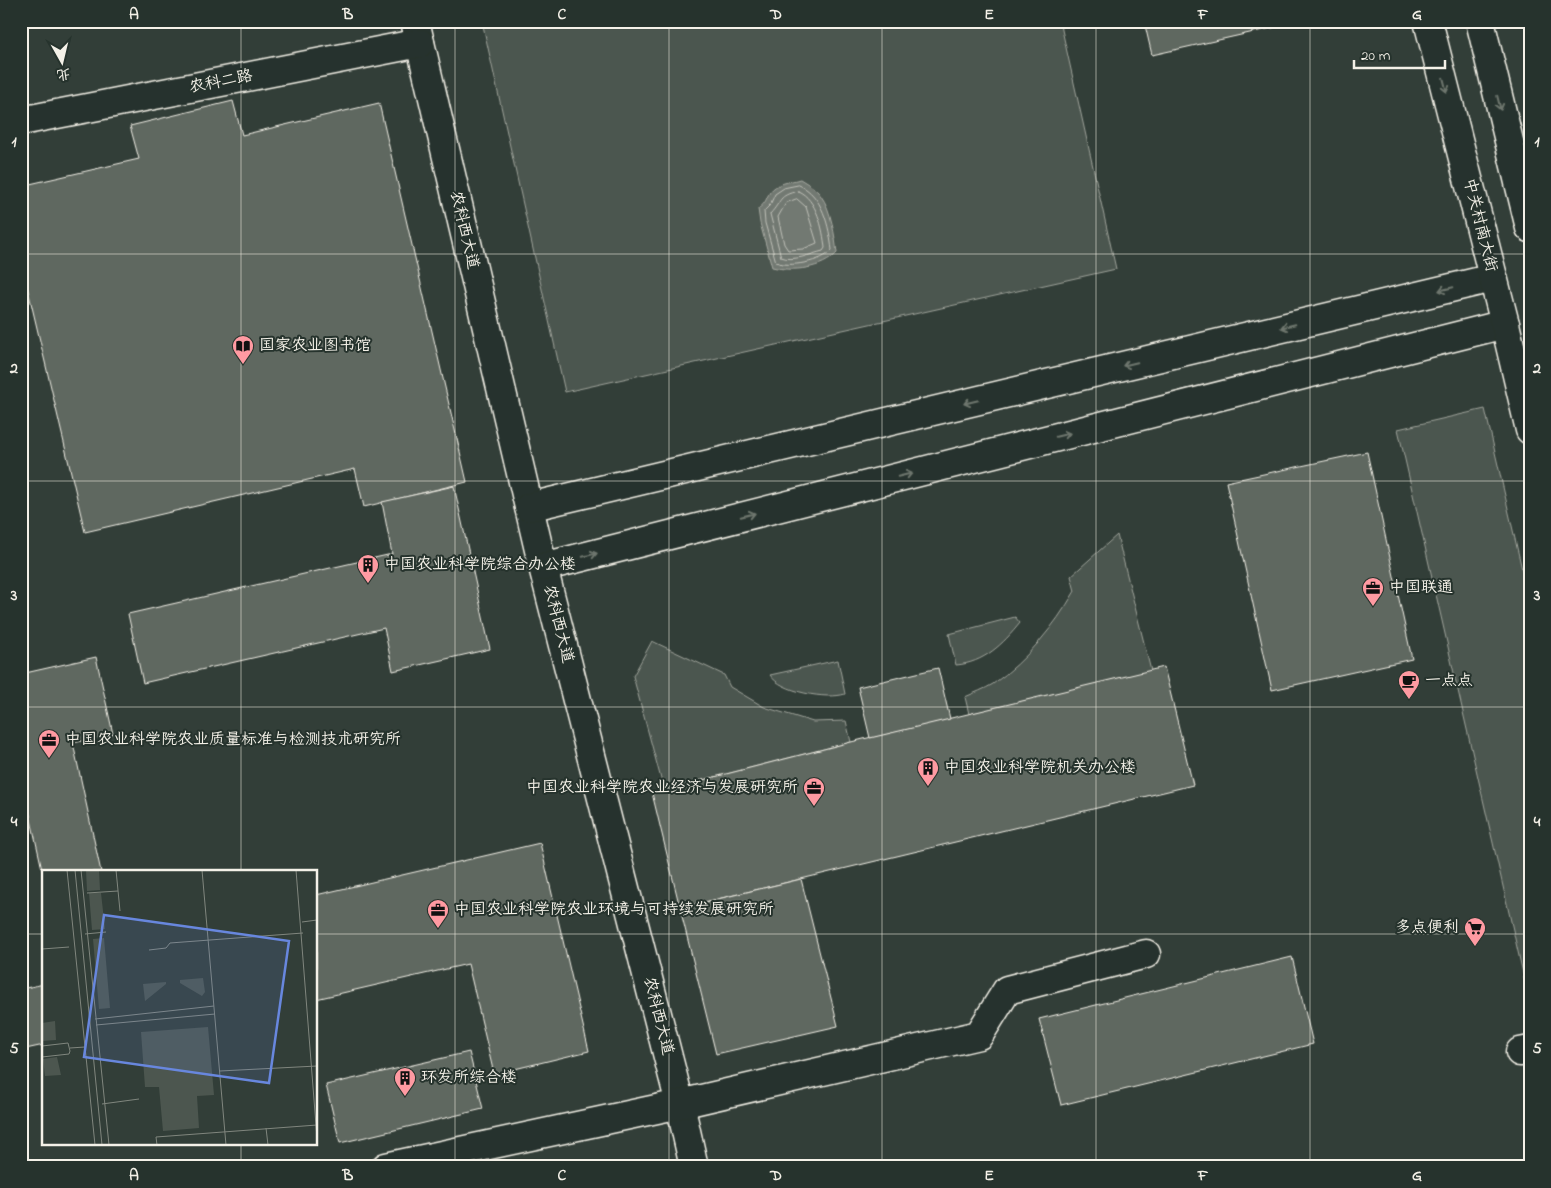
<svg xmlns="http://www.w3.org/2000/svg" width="1551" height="1188" viewBox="0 0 1551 1188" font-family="'Indie Flower','LXGW WenKai TC',sans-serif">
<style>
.green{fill:#4c564f;stroke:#a0a49c}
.water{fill:#727972;stroke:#a6a9a1}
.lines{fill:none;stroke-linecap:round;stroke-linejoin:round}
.shore{stroke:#c0c1b9;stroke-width:1}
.building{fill:#5f6861;stroke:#f4f1e8}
.street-casing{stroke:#f4f1e8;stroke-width:31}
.secondary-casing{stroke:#f4f1e8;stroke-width:31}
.primary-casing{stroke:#f4f1e8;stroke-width:31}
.street{stroke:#26332d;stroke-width:28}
.secondary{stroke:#26332d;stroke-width:28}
.primary{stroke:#26332d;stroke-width:28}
.oneway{stroke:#6e766e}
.grid{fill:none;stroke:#f4f1e8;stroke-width:1;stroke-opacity:0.55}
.labels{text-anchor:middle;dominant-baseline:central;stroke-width:4;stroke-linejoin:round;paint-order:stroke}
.street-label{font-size:16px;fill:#f4f1e8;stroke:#26332d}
.poi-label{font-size:16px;fill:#f4f1e8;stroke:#26332d;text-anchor:start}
.inset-road{fill:none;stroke:#80867e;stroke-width:1}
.view{fill:#6887de;fill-opacity:0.15;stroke:#6887de;stroke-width:2.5}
.inset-edge{fill:none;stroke:#f4f1e8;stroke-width:2.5}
.neatline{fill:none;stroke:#f4f1e8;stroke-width:2}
.grid-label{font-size:16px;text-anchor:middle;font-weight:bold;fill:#f4f1e8}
</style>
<rect width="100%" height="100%" fill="#323e38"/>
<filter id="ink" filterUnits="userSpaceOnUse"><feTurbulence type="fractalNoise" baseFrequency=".02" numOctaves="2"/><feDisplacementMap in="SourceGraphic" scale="10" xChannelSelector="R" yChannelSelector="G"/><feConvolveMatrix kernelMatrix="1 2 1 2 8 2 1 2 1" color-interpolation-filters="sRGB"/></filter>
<g filter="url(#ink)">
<g class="green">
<polygon points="482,21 1060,21 1116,269 565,392"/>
<polygon points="1485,409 1530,604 1530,1004 1398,429"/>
<path d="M1117,535l34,136 -182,43 -4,-17c9,-4 20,-8 28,-13 34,-24 61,-57 82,-93l-4,-15z"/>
<path d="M1015,617l5,6c-17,21 -36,40 -64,42l-7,-31z"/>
<polygon points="652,641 724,675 730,687 764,707 813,722 846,721 851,742 664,790 633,676"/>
<path d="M838,660l7,34c-18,6 -64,-2 -75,-19z"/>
</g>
<path class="water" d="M800,179c8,5 16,9 21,17 10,13 14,41 16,57 -15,16 -44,19 -65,14l-12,-44 -2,-14c9,-7 7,-9 12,-17 6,-9 20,-10 30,-13z"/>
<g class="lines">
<g class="shore">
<path d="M799,185c24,10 30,42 33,65 -9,12 -44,18 -56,12l-11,-39 -1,-12 6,-6 5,-11 9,-6z"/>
<path d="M798,191c19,8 25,38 27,57l-2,3c-12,3 -30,11 -42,6l-11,-43c13,-14 7,-18 28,-23z"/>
<polygon points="797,199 806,207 817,243 803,249 788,250 784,244 778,217 786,203"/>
</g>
</g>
<g class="building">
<polygon points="1144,21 1303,21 1152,55"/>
<polygon points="233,101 242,135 379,103 467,482 364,507 355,469 85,532 21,260 21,186 139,159 130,126"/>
<polygon points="1367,452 1412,659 1272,690 1226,482"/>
<polygon points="454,486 490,649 393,671 384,628 143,683 128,614 392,554 382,502"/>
<polygon points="96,657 113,734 73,743 101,872 44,872 44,878 21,775 21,674"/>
<polygon points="1164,667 1193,785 680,908 652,793 851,742"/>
<polygon points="938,668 950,719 870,738 858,687"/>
<polygon points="540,843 589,1051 494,1074 468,964 316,999 316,895"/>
<polygon points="801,879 838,1026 716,1054 680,908"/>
<polygon points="1292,957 1313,1044 1061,1105 1039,1019"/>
<polygon points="44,984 44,1045 21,1050 21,989"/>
<polygon points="469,1052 483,1109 340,1143 326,1085"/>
</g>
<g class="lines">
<g class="street-casing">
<g id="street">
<polyline points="415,21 543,567 680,1104 694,1167"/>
<polyline points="21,121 420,43"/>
<polyline points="529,507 1493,278"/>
<polyline points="543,567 1505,324"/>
<polyline points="1520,1052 1530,1050"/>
<polyline points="386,1167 680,1104 979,1035 1007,990 1146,954"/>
</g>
</g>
<g class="secondary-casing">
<polyline id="secondary" points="1428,21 1505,324 1530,430"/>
</g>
<g class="primary-casing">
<polyline id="primary" points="1480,21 1530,228"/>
</g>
<use href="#street" class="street"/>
<use href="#secondary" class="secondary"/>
<use href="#primary" class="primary"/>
</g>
<defs><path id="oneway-shaft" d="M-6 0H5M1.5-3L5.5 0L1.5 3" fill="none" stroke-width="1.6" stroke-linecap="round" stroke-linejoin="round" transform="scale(1.25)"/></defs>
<g class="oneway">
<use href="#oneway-shaft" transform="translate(1445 85) rotate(76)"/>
<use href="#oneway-shaft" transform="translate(1499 103) rotate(76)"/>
<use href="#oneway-shaft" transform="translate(1446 289) rotate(167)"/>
<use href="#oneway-shaft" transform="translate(1288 326) rotate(167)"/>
<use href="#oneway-shaft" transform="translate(1130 364) rotate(167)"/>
<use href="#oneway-shaft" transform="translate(971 402) rotate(167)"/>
<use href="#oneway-shaft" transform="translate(1063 435) rotate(-14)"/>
<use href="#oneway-shaft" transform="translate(905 475) rotate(-14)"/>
<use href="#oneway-shaft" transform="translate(748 515) rotate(-14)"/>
<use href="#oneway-shaft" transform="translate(590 555) rotate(-14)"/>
</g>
</g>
<path class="grid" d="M241,21v851M455,21v1146M669,21v1146M882,21v1146M1096,21v1146M1310,21v1146M21,254h1509M21,481h1509M21,707h1509M21,934h23M316,934h1214M241,1144v23"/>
<defs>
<g id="library-pin" transform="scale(1.125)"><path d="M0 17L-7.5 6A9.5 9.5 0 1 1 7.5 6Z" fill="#ff9aa2" stroke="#26332d"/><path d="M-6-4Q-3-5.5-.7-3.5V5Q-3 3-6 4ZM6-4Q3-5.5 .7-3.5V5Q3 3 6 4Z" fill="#111"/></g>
<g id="building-pin" transform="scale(1.125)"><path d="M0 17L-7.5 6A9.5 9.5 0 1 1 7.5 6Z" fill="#ff9aa2" stroke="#26332d"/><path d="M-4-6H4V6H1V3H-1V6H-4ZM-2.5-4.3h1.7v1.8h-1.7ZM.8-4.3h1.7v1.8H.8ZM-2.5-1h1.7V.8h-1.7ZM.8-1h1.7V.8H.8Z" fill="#111"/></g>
<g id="office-pin" transform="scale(1.125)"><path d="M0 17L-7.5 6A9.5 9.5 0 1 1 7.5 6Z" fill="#ff9aa2" stroke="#26332d"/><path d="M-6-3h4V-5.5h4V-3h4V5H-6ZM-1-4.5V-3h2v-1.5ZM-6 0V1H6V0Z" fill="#111"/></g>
<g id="cafe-pin" transform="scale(1.125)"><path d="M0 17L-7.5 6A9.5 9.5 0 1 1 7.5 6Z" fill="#ff9aa2" stroke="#26332d"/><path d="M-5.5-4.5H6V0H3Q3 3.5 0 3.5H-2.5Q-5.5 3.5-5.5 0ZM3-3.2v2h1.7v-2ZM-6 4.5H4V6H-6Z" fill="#111"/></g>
<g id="supermarket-pin" transform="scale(1.125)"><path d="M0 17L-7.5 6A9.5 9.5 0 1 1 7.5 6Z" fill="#ff9aa2" stroke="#26332d"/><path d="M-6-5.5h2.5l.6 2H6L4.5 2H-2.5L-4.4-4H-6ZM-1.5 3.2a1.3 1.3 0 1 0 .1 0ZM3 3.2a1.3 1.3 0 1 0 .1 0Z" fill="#111"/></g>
</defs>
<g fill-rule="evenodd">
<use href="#library-pin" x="243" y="346"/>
<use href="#building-pin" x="368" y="565"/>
<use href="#office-pin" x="1373" y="588"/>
<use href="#cafe-pin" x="1409" y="681"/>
<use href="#office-pin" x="49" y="740"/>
<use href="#building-pin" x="928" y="768"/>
<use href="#office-pin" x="814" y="788"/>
<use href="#office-pin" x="438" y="910"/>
<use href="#supermarket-pin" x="1475" y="928"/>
<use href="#building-pin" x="405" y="1078"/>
</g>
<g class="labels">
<g class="street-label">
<text transform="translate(221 82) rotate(-11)">农科二路</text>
<text transform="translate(1480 225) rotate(76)">中关村南大街</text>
<text transform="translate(464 230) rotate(77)">农科西大道</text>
<text transform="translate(558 624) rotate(76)">农科西大道</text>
<text transform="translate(658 1016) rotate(76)">农科西大道</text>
</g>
<g class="poi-label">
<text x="259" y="346">国家农业图书馆</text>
<text x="384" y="565">中国农业科学院综合办公楼</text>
<text x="1389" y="588">中国联通</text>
<text x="1425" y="681">一点点</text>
<text x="65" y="740">中国农业科学院农业质量标准与检测技术研究所</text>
<text x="944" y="768">中国农业科学院机关办公楼</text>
<text x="798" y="788" text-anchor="end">中国农业科学院农业经济与发展研究所</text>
<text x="454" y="910">中国农业科学院农业环境与可持续发展研究所</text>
<text x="1459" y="928" text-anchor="end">多点便利</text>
<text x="421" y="1078">环发所综合楼</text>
</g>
</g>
<g transform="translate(42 870)">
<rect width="275" height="275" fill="#323e38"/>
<path d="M44,0h13l1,20 -13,1zM47,23h12l4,36 -13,1zM62,68l6,70 -11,1 -6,-70zM161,108l2,14 -3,4 -22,-13v-3zM124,112v2l-21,17 -2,-17zM13,151l1,19 -14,1v-18zM166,157l6,68 -17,1 2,32 -36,3 -4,-44h-14l-4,-55zM15,187l4,18 -16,1 -2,-17z" fill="#4c564f"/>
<path class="inset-road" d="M25,0l28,275M33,0l27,275M39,0l28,275M74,0l4,41M160,0l24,275M254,0l21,268M45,23l31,-2M260,52l15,-2M43,64l21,-2M0,79l27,-2M107,80l17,-2 4,-5 133,-10M53,149l119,-13M54,155l119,-11M0,176l26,-3 2,8 -1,3 -27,3M28,178l15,-1M178,201l97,-5M60,234l37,-5M224,258l2,17M115,275l-1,-8 161,-12"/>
<path class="view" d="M62,45l185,26 -20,142 -185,-26z"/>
<rect width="275" height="275" class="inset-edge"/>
</g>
<rect width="1551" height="1188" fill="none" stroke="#26332d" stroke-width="55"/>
<g transform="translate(62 62) rotate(172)" stroke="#26332d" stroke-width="4" paint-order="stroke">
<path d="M0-4L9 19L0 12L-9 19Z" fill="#f4f1e8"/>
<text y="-8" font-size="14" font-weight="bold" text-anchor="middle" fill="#f4f1e8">北</text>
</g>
<path d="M1354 60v8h91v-8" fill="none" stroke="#f4f1e8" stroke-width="2.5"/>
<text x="1361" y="60" font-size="15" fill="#f4f1e8" stroke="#26332d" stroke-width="4" paint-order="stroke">20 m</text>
<rect x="28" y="28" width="1496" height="1132" class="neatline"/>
<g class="grid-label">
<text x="134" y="19">A</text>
<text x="348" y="19">B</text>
<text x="562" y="19">C</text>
<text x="776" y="19">D</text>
<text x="989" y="19">E</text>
<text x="1203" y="19">F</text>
<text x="1417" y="19">G</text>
<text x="14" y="146">1</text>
<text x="1537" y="146">1</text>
<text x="14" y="373">2</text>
<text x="1537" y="373">2</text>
<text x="14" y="600">3</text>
<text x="1537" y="600">3</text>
<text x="14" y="826">4</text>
<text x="1537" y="826">4</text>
<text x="14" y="1053">5</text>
<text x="1537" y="1053">5</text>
<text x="134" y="1180">A</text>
<text x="348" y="1180">B</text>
<text x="562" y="1180">C</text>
<text x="776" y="1180">D</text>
<text x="989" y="1180">E</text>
<text x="1203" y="1180">F</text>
<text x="1417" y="1180">G</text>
</g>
</svg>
